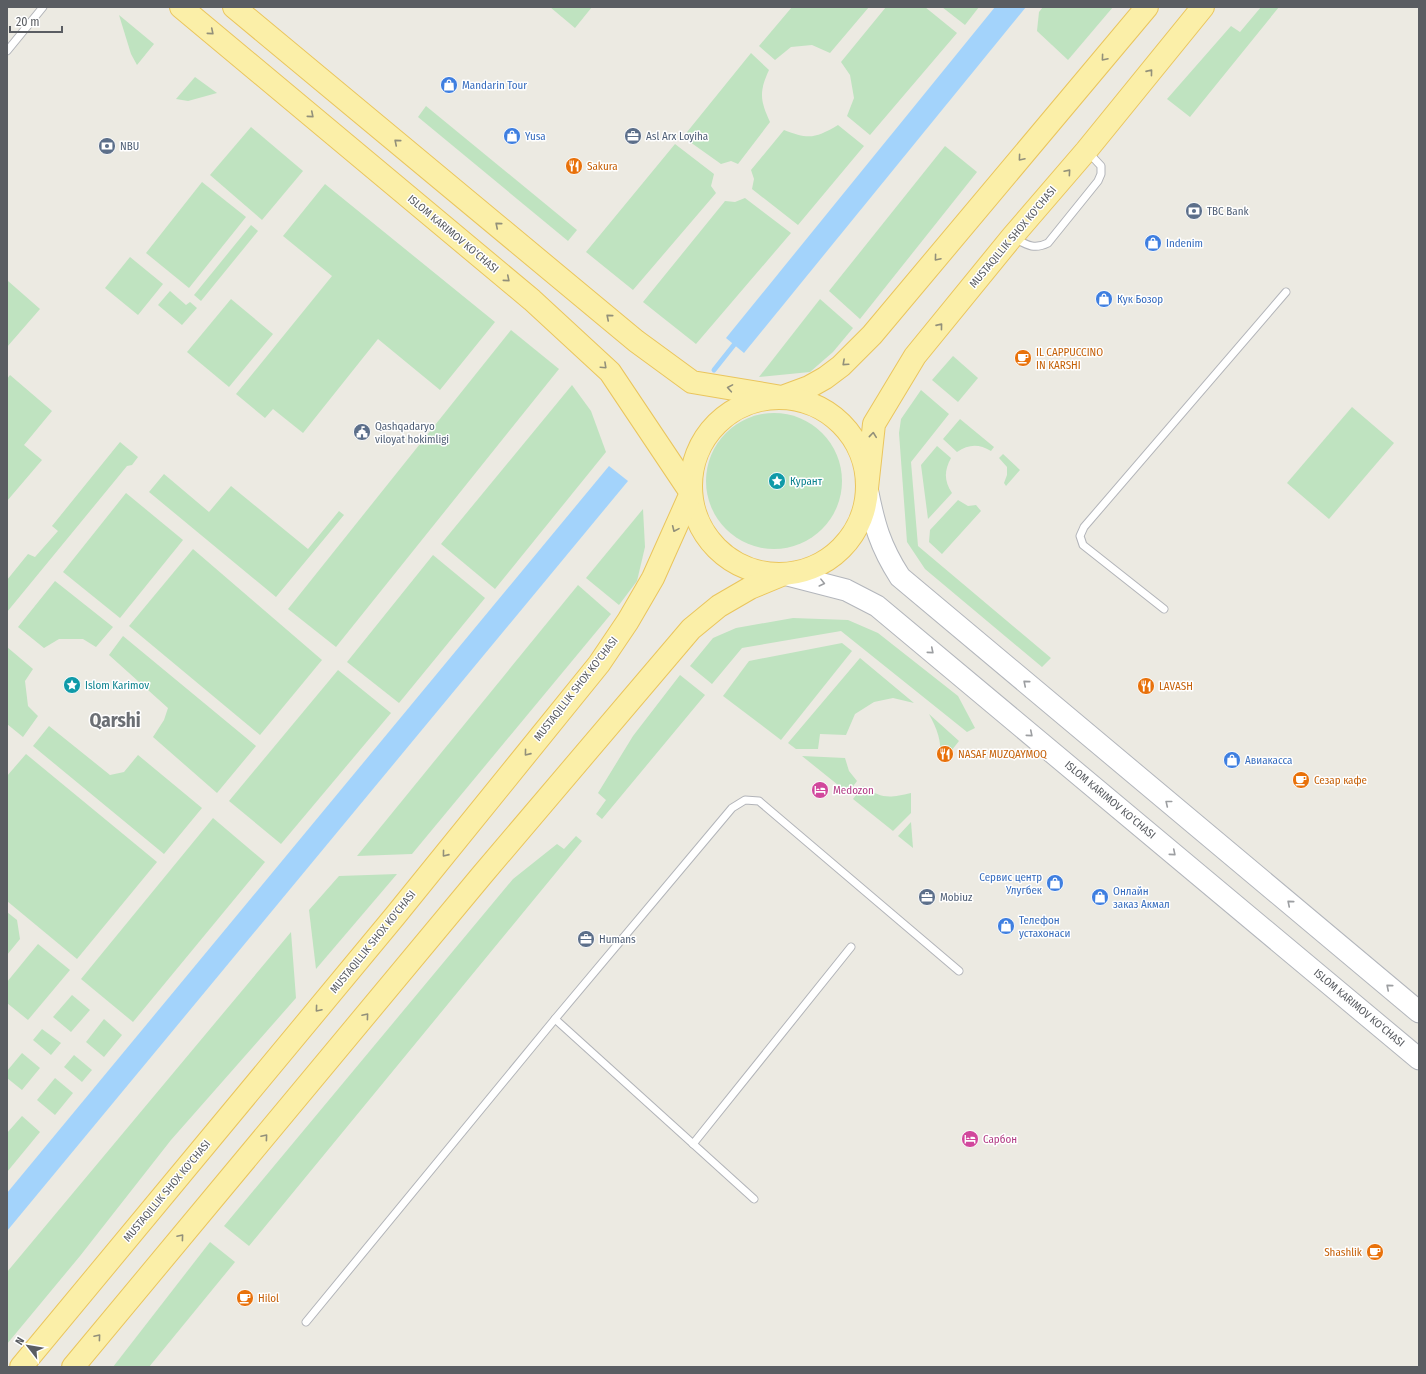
<svg xmlns="http://www.w3.org/2000/svg" width="1426" height="1374" viewBox="0 0 1426 1374" font-family="'Fira Sans Condensed',sans-serif">
<style>
.green{fill:#bfe3c0}
.water{fill:#a3d3fb}
.lines{fill:none;stroke-linecap:round;stroke-linejoin:round}
.stream{stroke:#a3d3fb;stroke-width:5}
.lane-casing{stroke:#b2b4b9;stroke-width:9}
.secondary-casing{stroke:#b3b6bc;stroke-width:23}
.primary-casing{stroke:#eac55d;stroke-width:24}
.lane{stroke:#fff;stroke-width:7}
.secondary{stroke:#fff;stroke-width:21}
.primary{stroke:#fbefa8;stroke-width:22}
.oneway{stroke:#92907a}
.oneway2{stroke:#9c9ea1}
.labels{text-anchor:middle;dominant-baseline:central;stroke-width:3;stroke-linejoin:round;paint-order:stroke}
.shop-label{font-size:11px;fill:#366cbe;stroke:#fff;text-anchor:start}
.service-label{font-size:11px;fill:#4e5e75;stroke:#fff;text-anchor:start}
.food-label{font-size:11px;fill:#c56008;stroke:#fff;text-anchor:start}
.street-label{font-size:11px;fill:#5a5d62;stroke:#fff}
.culture-label{font-size:11px;fill:#0d838f;stroke:#fff;text-anchor:start}
.hotel-label{font-size:11px;fill:#b23c85;stroke:#fff;text-anchor:start}
.town-label{font-size:19px;font-weight:bold;fill:#6b6f74;stroke:#fff}
</style>
<rect width="100%" height="100%" fill="#eceae2"/>
<g class="green">
<polygon points="550,7 592,7 575,28"/>
<polygon points="792,7 869,7 830,53 812,45 791,47 775,60 759,46"/>
<polygon points="886,7 925,7 957,33 870,135 847,116 854,98 850,75 841,62"/>
<polygon points="942,7 979,7 965,25"/>
<polygon points="1043,7 1113,7 1068,60 1037,31 1039,12"/>
<polygon points="1261,7 1279,7 1190,117 1167,99 1231,26 1240,32"/>
<polygon points="119,15 154,44 137,65 131,54"/>
<path d="M751,53l18,17c-10,22 -9,30 1,52l-32,42 -7,-3 -10,3 -38,-27z"/>
<polygon points="195,77 217,93 188,101 176,99"/>
<polygon points="426,106 577,230 568,241 418,117"/>
<path d="M838,125l26,21 -66,79 -46,-36 2,-10 -3,-9 33,-40c25,10 32,8 54,-5z"/>
<polygon points="251,127 303,171 262,220 210,175"/>
<polygon points="675,144 714,174 711,186 716,193 633,290 586,252"/>
<polygon points="945,146 977,172 860,319 829,291"/>
<polygon points="202,182 246,217 189,288 146,253"/>
<polygon points="325,184 495,322 440,390 378,339 303,433 273,409 265,418 236,394 332,276 283,236"/>
<polygon points="745,198 791,233 696,344 643,302 725,201 735,202"/>
<polygon points="251,225 258,231 201,301 194,295"/>
<polygon points="130,257 163,284 138,315 105,288"/>
<polygon points="8,281 40,309 7,347 7,282"/>
<polygon points="170,291 186,305 190,302 197,308 182,325 158,305"/>
<polygon points="231,299 273,334 229,387 187,352"/>
<polygon points="820,299 853,328 833,352 810,372 759,377"/>
<polygon points="511,330 559,369 336,647 288,609"/>
<polygon points="953,356 978,378 958,402 932,380"/>
<polygon points="10,375 52,411 24,445 42,460 7,501 7,379"/>
<polygon points="572,385 591,411 606,452 495,589 441,544"/>
<polygon points="921,390 949,414 911,462 918,546 1051,658 1042,667 925,569 907,542 899,433 901,419"/>
<polygon points="1352,407 1394,443 1329,519 1287,483"/>
<circle cx="774" cy="481" r="68"/>
<path d="M960,419l34,28 -3,4c-12,-7 -22,-7 -34,1l-14,-13z"/>
<polygon points="120,442 138,457 132,465 127,466 7,612 7,580 28,554 35,557 58,531 52,526"/>
<path d="M937,446l14,12c-7,13 -7,23 1,35l-24,26 -7,-54z"/>
<polygon points="1003,454 1020,470 1006,486 1004,483 1007,475 1007,467 999,458"/>
<polygon points="164,474 209,512 231,486 308,549 339,511 344,515 276,597 149,492"/>
<polygon points="126,493 183,540 120,618 63,572"/>
<polygon points="958,500 968,506 976,505 981,511 942,554 929,542 930,530"/>
<polygon points="643,509 645,547 637,581 619,605 586,578"/>
<polygon points="193,549 322,660 260,735 129,626"/>
<polygon points="433,555 485,598 399,703 347,662"/>
<polygon points="55,581 113,627 96,647 83,639 59,639 44,648 18,627"/>
<polygon points="578,585 611,614 412,854 357,856"/>
<polygon points="793,618 848,620 878,633 958,696 975,728 967,732 841,631 742,648 712,684 690,666 713,638 736,628"/>
<polygon points="123,636 256,746 217,793 153,737 164,720 168,708 109,655"/>
<polygon points="842,643 852,651 781,740 723,696 749,661"/>
<polygon points="7,647 33,669 25,681 28,706 38,716 23,737 7,724"/>
<polygon points="860,658 914,703 893,698 874,702 855,714 846,735 820,734 818,749 796,749 788,743"/>
<polygon points="338,670 391,713 281,844 229,801"/>
<polygon points="680,675 705,695 602,819 596,814 606,800 598,793 633,736"/>
<path d="M929,714l30,27 -15,19 -4,-2c2,-17 -3,-29 -11,-44z"/>
<polygon points="49,726 110,775 124,772 138,755 202,808 164,854 33,746"/>
<polygon points="26,754 157,862 77,959 7,901 7,776"/>
<polygon points="802,756 845,758 849,771 857,781 848,793"/>
<path d="M863,786c19,13 26,12 48,7v20l-18,18 -40,-32z"/>
<polygon points="213,818 265,862 133,1022 81,979"/>
<polygon points="911,822 913,848 898,836"/>
<polygon points="576,836 582,841 249,1246 224,1226 513,879 557,844 564,849"/>
<polygon points="397,874 316,969 309,910 339,876"/>
<polygon points="7,912 17,920 20,939 7,955"/>
<polygon points="291,932 296,998 171,1140 80,1256 7,1344 7,1272"/>
<polygon points="38,944 70,970 28,1020 7,1003 7,982"/>
<polygon points="72,995 90,1010 71,1032 53,1017"/>
<polygon points="104,1019 122,1035 104,1057 86,1042"/>
<polygon points="42,1029 61,1043 51,1055 33,1040"/>
<polygon points="22,1053 40,1068 22,1090 7,1078 7,1071"/>
<polygon points="74,1055 92,1070 82,1082 64,1067"/>
<polygon points="55,1078 73,1093 55,1115 37,1100"/>
<polygon points="22,1116 40,1132 7,1172 7,1133"/>
<polygon points="210,1242 235,1262 149,1367 113,1367"/>
</g>
<g class="water">
<polygon points="995,7 1026,7 744,353 726,338"/>
<polygon points="609,466 628,481 7,1231 7,1193"/>
</g>
<g class="lines">
<polyline class="stream" points="714,370 737,341"/>
<g class="lane-casing">
<g id="lane">
<polyline points="7,51 43,7"/>
<path d="M1014,238c13,7 20,12 34,5l50,-62 3,-7v-8l-13,-14"/>
<polyline points="1164,609 1083,545 1080,536 1084,527 1286,292"/>
<polyline points="555,1019 754,1199"/>
<polyline points="693,1144 851,947"/>
<polyline points="306,1322 555,1019 732,808 745,800 759,801 959,971"/>
</g>
</g>
<g class="secondary-casing">
<g id="secondary">
<path d="M867,488c7,36 13,58 33,89l519,435"/>
<polyline points="784,574 846,590 877,606 1419,1059"/>
</g>
</g>
<g class="primary-casing">
<g id="primary">
<polyline points="234,7 636,341 692,382 782,397 809,387 825,378 841,366 872,335 1147,7"/>
<circle cx="779" cy="486" r="88"/>
<polyline points="867,488 874,424 915,356 1012,237 1086,151 1203,7"/>
<polyline points="21,1367 395,916 599,664 628,621 653,578 691,493 610,372 532,300 181,7"/>
<polyline points="73,1367 482,875 691,629 719,606 750,588 784,574"/>
</g>
</g>
<use href="#lane" class="lane"/>
<use href="#secondary" class="secondary"/>
<use href="#primary" class="primary"/>
</g>
<defs><path id="oneway-chevron" d="M-2-3.5L2.5 0L-2 3.5" fill="none" stroke-width="1.6" stroke-linecap="round" stroke-linejoin="round"/></defs>
<g class="oneway">
<use href="#oneway-chevron" transform="translate(211 32) rotate(40)"/>
<use href="#oneway-chevron" transform="translate(1104 58) rotate(130)"/>
<use href="#oneway-chevron" transform="translate(1150 72) rotate(-51)"/>
<use href="#oneway-chevron" transform="translate(311 115) rotate(40)"/>
<use href="#oneway-chevron" transform="translate(397 142) rotate(-140)"/>
<use href="#oneway-chevron" transform="translate(1021 158) rotate(130)"/>
<use href="#oneway-chevron" transform="translate(1068 172) rotate(-49)"/>
<use href="#oneway-chevron" transform="translate(498 225) rotate(-140)"/>
<use href="#oneway-chevron" transform="translate(937 258) rotate(130)"/>
<use href="#oneway-chevron" transform="translate(507 279) rotate(40)"/>
<use href="#oneway-chevron" transform="translate(609 317) rotate(-140)"/>
<use href="#oneway-chevron" transform="translate(940 326) rotate(-51)"/>
<use href="#oneway-chevron" transform="translate(845 363) rotate(138)"/>
<use href="#oneway-chevron" transform="translate(604 366) rotate(43)"/>
<use href="#oneway-chevron" transform="translate(730 388) rotate(-170)"/>
<use href="#oneway-chevron" transform="translate(873 435) rotate(-84)"/>
<use href="#oneway-chevron" transform="translate(675 529) rotate(114)"/>
<use href="#oneway-chevron" transform="translate(527 753) rotate(129)"/>
<use href="#oneway-chevron" transform="translate(445 854) rotate(129)"/>
<use href="#oneway-chevron" transform="translate(318 1009) rotate(130)"/>
<use href="#oneway-chevron" transform="translate(366 1016) rotate(-50)"/>
<use href="#oneway-chevron" transform="translate(265 1137) rotate(-50)"/>
<use href="#oneway-chevron" transform="translate(181 1237) rotate(-50)"/>
<use href="#oneway-chevron" transform="translate(98 1337) rotate(-50)"/>
</g>
<g class="oneway2">
<use href="#oneway-chevron" transform="translate(822 583) rotate(14)"/>
<use href="#oneway-chevron" transform="translate(931 651) rotate(40)"/>
<use href="#oneway-chevron" transform="translate(1026 683) rotate(-140)"/>
<use href="#oneway-chevron" transform="translate(1030 734) rotate(40)"/>
<use href="#oneway-chevron" transform="translate(1168 803) rotate(-141)"/>
<use href="#oneway-chevron" transform="translate(1173 853) rotate(40)"/>
<use href="#oneway-chevron" transform="translate(1290 903) rotate(-140)"/>
<use href="#oneway-chevron" transform="translate(1389 987) rotate(-140)"/>
</g>
<defs>
<g id="shop-disc" transform="scale(0.9)"><circle r="9.5" fill="#3f7fe0" stroke="#fff"/><path d="M-5-2.5h2.3a2.7 3.5 0 0 1 5.4 0H5L5.5 6h-11ZM-1.5-2.5h3a1.5 2.3 0 0 0-3 0Z" fill="#fff"/></g>
<g id="office-disc" transform="scale(0.9)"><circle r="9.5" fill="#5c6f8a" stroke="#fff"/><path d="M-6-3h4V-5.5h4V-3h4V5H-6ZM-1-4.5V-3h2v-1.5ZM-6 0V1H6V0Z" fill="#fff"/></g>
<g id="bank-disc" transform="scale(0.9)"><circle r="9.5" fill="#5c6f8a" stroke="#fff"/><path d="M-6-4H6V4H-6ZM0-2.3a2.3 2.3 0 1 0 0 4.6a2.3 2.3 0 1 0 0-4.6Z" fill="#fff"/></g>
<g id="restaurant-disc" transform="scale(0.9)"><circle r="9.5" fill="#e8710a" stroke="#fff"/><path d="M-5-6h1v4h1v-4h1v4h1v-4h1v5L-1.5 .5V6h-2V.5L-5-1ZM5-6V6H3V1.5H1.5Q1.5-4 5-6Z" fill="#fff"/></g>
<g id="cafe-disc" transform="scale(0.9)"><circle r="9.5" fill="#e8710a" stroke="#fff"/><path d="M-5.5-4.5H6V0H3Q3 3.5 0 3.5H-2.5Q-5.5 3.5-5.5 0ZM3-3.2v2h1.7v-2ZM-6 4.5H4V6H-6Z" fill="#fff"/></g>
<g id="civic-disc" transform="scale(0.9)"><circle r="9.5" fill="#5c6f8a" stroke="#fff"/><path d="M-.6-6.5H3V-4.5H.6V-3L4-1V1h2V6H-6V1h2V-1L-.6-3ZM-1.2 2.5V6h2.4V2.5Z" fill="#fff"/></g>
<g id="sight-disc" transform="scale(0.9)"><circle r="9.5" fill="#0f9aa8" stroke="#fff"/><path d="M0-6L1.8-2.2L6-1.7L2.9 1.2L3.7 5.4L0 3.3L-3.7 5.4L-2.9 1.2L-6-1.7L-1.8-2.2Z" fill="#fff"/></g>
<g id="hotel-disc" transform="scale(0.9)"><circle r="9.5" fill="#d1479c" stroke="#fff"/><path d="M-6-4.5h1.5V1H6V5H4.5V3h-9V5H-6ZM-4 0a1.8 1.8 0 1 1 3.6 0ZM.5 0V-2.5h3Q6-2.5 6 0Z" fill="#fff"/></g>
</defs>
<g fill-rule="evenodd">
<use href="#shop-disc" x="449" y="85"/>
<use href="#shop-disc" x="512" y="136"/>
<use href="#office-disc" x="633" y="136"/>
<use href="#bank-disc" x="107" y="146"/>
<use href="#restaurant-disc" x="574" y="166"/>
<use href="#bank-disc" x="1194" y="211"/>
<use href="#shop-disc" x="1153" y="243"/>
<use href="#shop-disc" x="1104" y="299"/>
<use href="#cafe-disc" x="1023" y="358"/>
<use href="#civic-disc" x="362" y="432"/>
<use href="#sight-disc" x="777" y="481"/>
<use href="#sight-disc" x="72" y="685"/>
<use href="#restaurant-disc" x="1146" y="686"/>
<use href="#restaurant-disc" x="945" y="754"/>
<use href="#shop-disc" x="1232" y="760"/>
<use href="#cafe-disc" x="1301" y="780"/>
<use href="#hotel-disc" x="820" y="790"/>
<use href="#shop-disc" x="1055" y="883"/>
<use href="#office-disc" x="927" y="897"/>
<use href="#shop-disc" x="1100" y="897"/>
<use href="#shop-disc" x="1006" y="926"/>
<use href="#office-disc" x="586" y="939"/>
<use href="#hotel-disc" x="970" y="1139"/>
<use href="#cafe-disc" x="1375" y="1252"/>
<use href="#cafe-disc" x="245" y="1298"/>
</g>
<g class="labels">
<g class="shop-label">
<text x="462" y="85">Mandarin Tour</text>
<text x="525" y="136">Yusa</text>
<text x="1166" y="243">Indenim</text>
<text x="1117" y="299">Кук Бозор</text>
<text x="1245" y="760">Авиакасса</text>
<text x="1042" y="877" text-anchor="end">Сервис центр<tspan x="1042" dy="13">Улугбек</tspan></text>
<text x="1113" y="891">Онлайн<tspan x="1113" dy="13">заказ Акмал</tspan></text>
<text x="1019" y="920">Телефон<tspan x="1019" dy="13">устахонаси</tspan></text>
</g>
<g class="service-label">
<text x="646" y="136">Asl Arx Loyiha</text>
<text x="120" y="146">NBU</text>
<text x="1207" y="211">TBC Bank</text>
<text x="375" y="426">Qashqadaryo<tspan x="375" dy="13">viloyat hokimligi</tspan></text>
<text x="940" y="897">Mobiuz</text>
<text x="599" y="939">Humans</text>
</g>
<g class="food-label">
<text x="587" y="166">Sakura</text>
<text x="1036" y="352">IL CAPPUCCINO<tspan x="1036" dy="13">IN KARSHI</tspan></text>
<text x="1159" y="686">LAVASH</text>
<text x="958" y="754">NASAF MUZQAYMOQ</text>
<text x="1314" y="780">Сезар кафе</text>
<text x="1362" y="1252" text-anchor="end">Shashlik</text>
<text x="258" y="1298">Hilol</text>
</g>
<g class="street-label">
<text transform="translate(453 234) rotate(40)">ISLOM KARIMOV KO‘CHASI</text>
<text transform="translate(1013 237) rotate(-50)">MUSTAQILLIK SHOX KO'CHASI</text>
<text transform="translate(576 689) rotate(-52)">MUSTAQILLIK SHOX KO'CHASI</text>
<text transform="translate(1110 800) rotate(40)">ISLOM KARIMOV KO‘CHASI</text>
<text transform="translate(373 942) rotate(-51)">MUSTAQILLIK SHOX KO'CHASI</text>
<text transform="translate(1359 1008) rotate(40)">ISLOM KARIMOV KO‘CHASI</text>
<text transform="translate(167 1191) rotate(-50)">MUSTAQILLIK SHOX KO'CHASI</text>
</g>
<g class="culture-label">
<text x="790" y="481">Курант</text>
<text x="85" y="685">Islom Karimov</text>
</g>
<g class="hotel-label">
<text x="833" y="790">Medozon</text>
<text x="983" y="1139">Сарбон</text>
</g>
<g class="town-label">
<text x="115" y="720">Qarshi</text>
</g>
</g>
<rect width="1426" height="1374" fill="none" stroke="#5a5d62" stroke-width="16"/>
<g transform="translate(28 1346) rotate(301)" stroke="#ffffff" stroke-width="3" paint-order="stroke">
<path d="M0-3L7 15L0 10L-7 15Z" fill="#5a5d62"/>
<text y="-6" font-size="11" font-weight="bold" text-anchor="middle" fill="#5a5d62">N</text>
</g>
<path d="M10 26v6h52v-6" fill="none" stroke="#5a5d62" stroke-width="2"/>
<text x="16" y="26" font-size="12" fill="#5a5d62" stroke="#ffffff" stroke-width="3" paint-order="stroke">20 m</text>
</svg>
